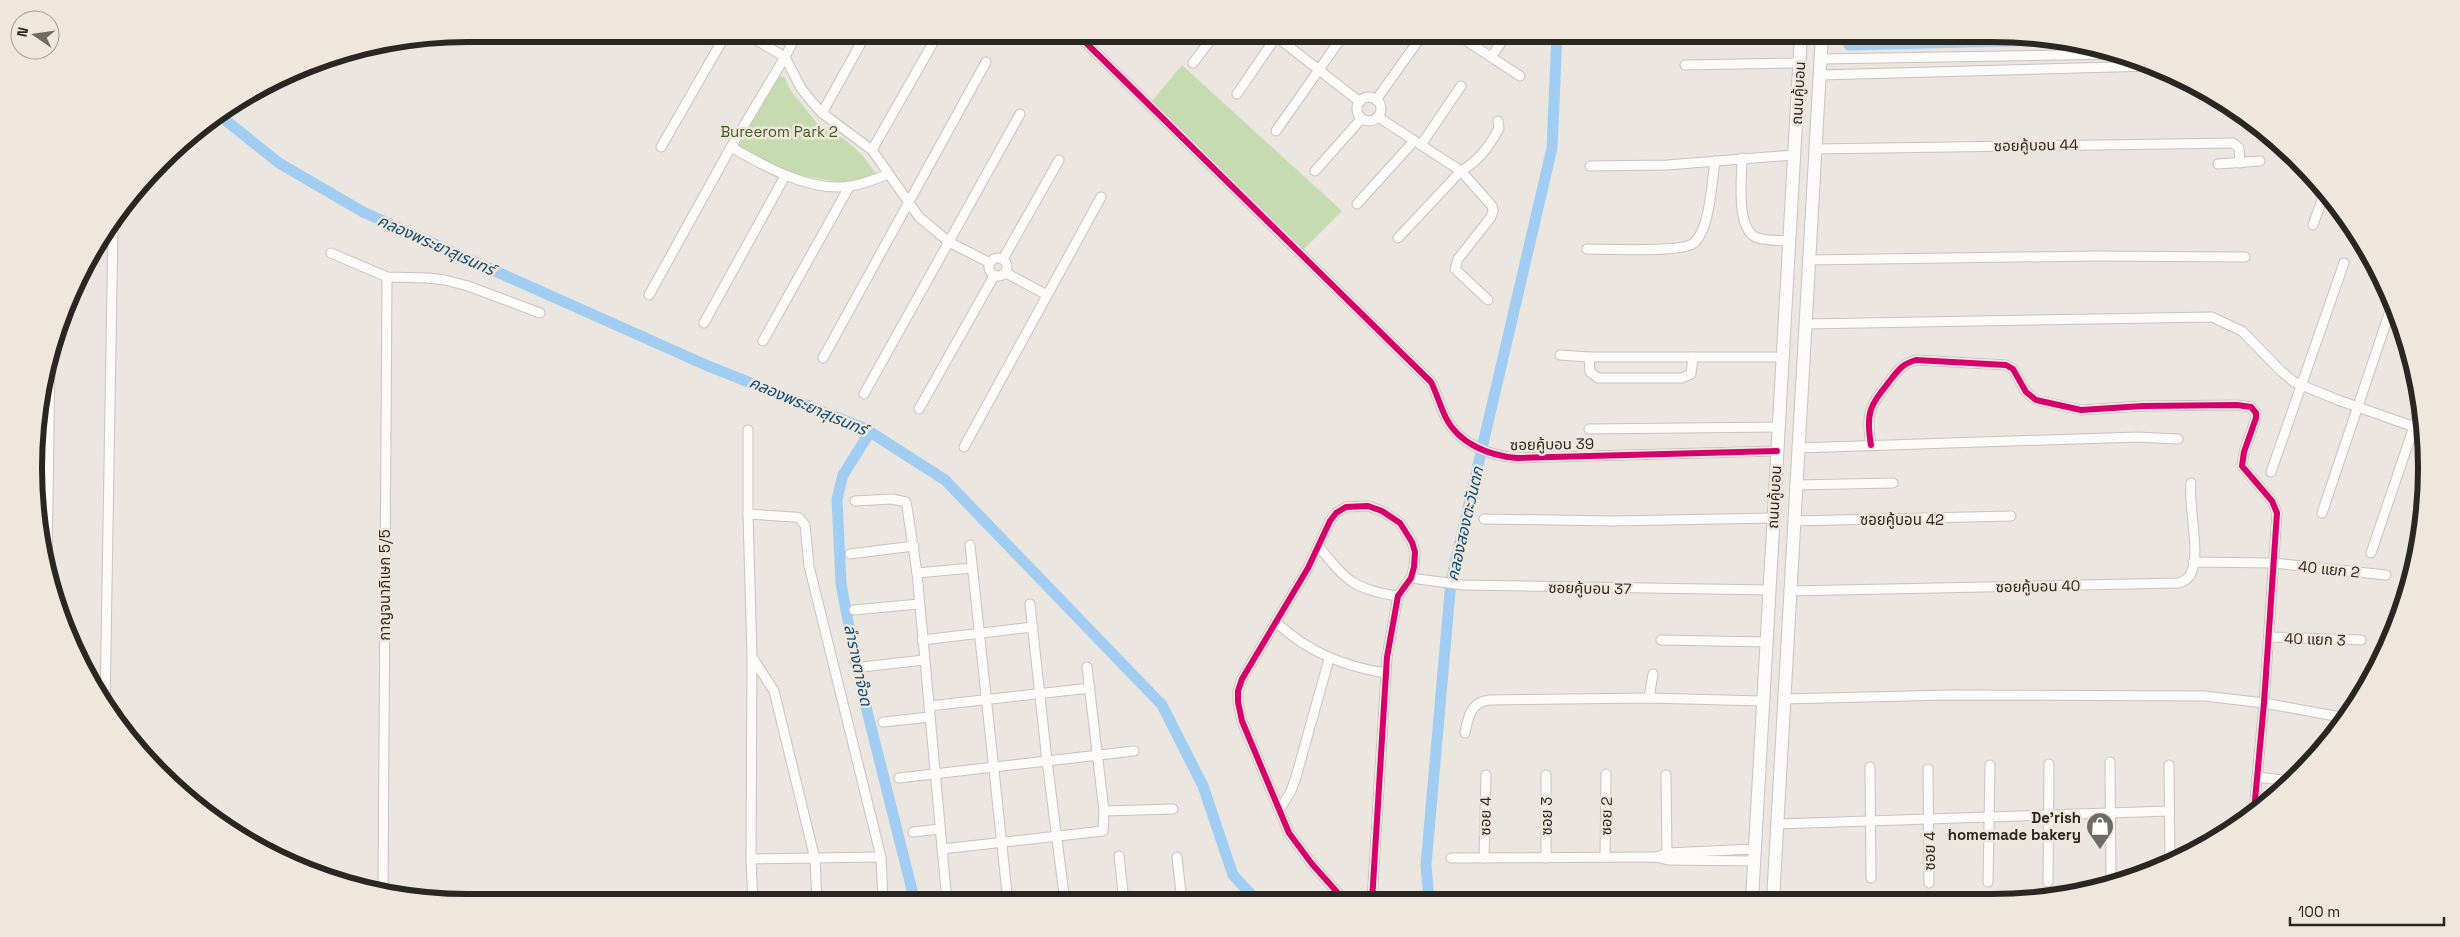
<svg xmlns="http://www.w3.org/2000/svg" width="2460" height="937" viewBox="0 0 2460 937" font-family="'Space Grotesk','Noto Sans Thai',sans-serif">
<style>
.green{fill:#c7dbb0}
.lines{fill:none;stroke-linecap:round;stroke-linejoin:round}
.canal{stroke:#a2cdf2;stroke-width:11}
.street-casing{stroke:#c7c3be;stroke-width:11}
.secondary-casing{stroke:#c7c3be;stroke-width:14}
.street{stroke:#fcfbfa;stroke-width:9}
.secondary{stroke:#fcfbfa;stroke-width:12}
.cycleway-casing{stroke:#f0e7dc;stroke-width:9}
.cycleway{stroke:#d6006c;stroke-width:6}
.labels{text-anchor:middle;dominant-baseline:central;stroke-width:5;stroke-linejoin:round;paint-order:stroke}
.street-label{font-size:15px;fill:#2a2723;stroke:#f0e7dc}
.park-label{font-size:15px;fill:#3c5b1f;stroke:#f0e7dc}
.poi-label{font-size:15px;font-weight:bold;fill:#2a2723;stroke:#f0e7dc;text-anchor:end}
.water-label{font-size:16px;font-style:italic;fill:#0c4b77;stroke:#f0e7dc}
.rim{fill:none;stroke:#2a2723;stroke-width:6}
</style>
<rect width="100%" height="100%" fill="#ece6e0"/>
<g class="green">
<polygon points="1182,65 1342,211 1301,252 1152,101"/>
<polygon points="775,76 784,77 791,91 820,127 843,138 862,155 877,175 851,184 786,173 735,143"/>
</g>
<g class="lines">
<g class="canal">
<polyline points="1849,45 2039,40"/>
<polyline points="219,115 279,163 363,212 708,366 864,428 945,480 1162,705 1203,786 1233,875 1257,901"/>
<polyline points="870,432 843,475 837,499 841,584 859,679 915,902"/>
<polyline points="1429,901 1426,865 1451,581 1552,148 1557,34"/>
</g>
<g class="street-casing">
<g id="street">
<polyline points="797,34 785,57 801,88 812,102 822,113 872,150 919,217 949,242 990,263"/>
<path d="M1077,34l354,348c6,12 9,24 15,36 13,26 44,38 71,40l260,-7"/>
<polyline points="1273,34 1360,102"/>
<polyline points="1456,34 1520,76"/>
<polyline points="1491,57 1507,34"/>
<polyline points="1821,59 2120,54"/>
<polyline points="1193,63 1215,34"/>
<polyline points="1685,65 1799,63"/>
<polyline points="1820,75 2151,66"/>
<polyline points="1237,94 1278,34"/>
<circle cx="1369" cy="109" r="12"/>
<polyline points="1376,100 1423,34"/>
<polyline points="822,113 866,34"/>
<path d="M1378,117l83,54c18,-10 29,-25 38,-43l-1,-7"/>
<polyline points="1276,131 1344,34"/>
<polyline points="1421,145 1461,86"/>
<polyline points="661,147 726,34"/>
<path d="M731,147c33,19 80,46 120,39 13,-2 25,-7 37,-12"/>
<polyline points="1815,149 2233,143 2239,148 2240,163"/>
<polyline points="872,150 938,34"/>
<path d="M1742,158c0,20 -7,73 16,80 9,3 21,2 31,3"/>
<polyline points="2218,164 2260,161"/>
<polyline points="1590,166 1667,165 1794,155"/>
<polyline points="1315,171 1362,118"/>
<polyline points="1357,204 1414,141"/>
<polyline points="2313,225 2325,191"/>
<polyline points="1398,238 1461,171 1492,206 1493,211 1491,217 1458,259 1455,269 1488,300"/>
<path d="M1587,249c19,0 95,4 107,-6 16,-14 18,-62 21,-82"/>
<polyline points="331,253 387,277 428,278 445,280 468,286 540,313"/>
<circle cx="998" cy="267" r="9"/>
<polyline points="1003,259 1059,160"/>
<polyline points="1808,260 2095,256 2245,257"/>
<polyline points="1006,273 1047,295"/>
<polyline points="649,295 731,147 785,57 746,34"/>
<polyline points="704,323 785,176"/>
<polyline points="1805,324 2212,317 2242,331 2281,371 2294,382 2338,400 2423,430"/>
<polyline points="763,341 849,187"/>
<polyline points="1560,355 1589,357 1782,357"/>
<polyline points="1589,357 1590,372 1598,378 1682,378 1691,374 1693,357"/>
<polyline points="823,358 986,62"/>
<polyline points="864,394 1020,114"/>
<polyline points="919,409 994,276"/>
<polyline points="1589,429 1778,427"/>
<polyline points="748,430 748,514"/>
<path d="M1871,445c-6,-35 0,-40 21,-67 8,-10 11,-14 24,-18l90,5 7,4 13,23 10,8 45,10 62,-4 94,-1 14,2 5,6v5l-12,34 -2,14 30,35 5,12 -13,190 -10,108"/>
<polyline points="964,447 1101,197"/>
<polyline points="1797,448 2137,437 2178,439"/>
<polyline points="2271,472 2344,263"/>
<polyline points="1795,485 1893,483"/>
<polyline points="855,501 892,499 906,502 907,507 917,573 947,902"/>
<polyline points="2322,513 2392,305"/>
<polyline points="1484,519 1613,521 1773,518"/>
<polyline points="1794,521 2011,516"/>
<polyline points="970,545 1008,902"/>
<path d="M1319,547c27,33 35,43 79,49"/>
<polyline points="2371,553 2421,406"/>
<polyline points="850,554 914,546"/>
<polyline points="2193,562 2273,563 2386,575"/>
<polyline points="47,571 50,359"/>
<polyline points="917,573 972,568"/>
<polyline points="1411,578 1463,585 1769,590"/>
<path d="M1789,591l390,-8c5,-2 10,-4 12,-10 10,-18 -3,-68 0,-90"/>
<polyline points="854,610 919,604"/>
<path d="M1277,623c31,29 66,43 108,50"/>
<polyline points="2269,637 2361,640"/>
<polyline points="922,640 1033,627"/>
<polyline points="1661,640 1766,642"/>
<polyline points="752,657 774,691 815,859 817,902"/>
<polyline points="862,667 924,660"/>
<polyline points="1649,698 1653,674"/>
<polyline points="1783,699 1949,695 2205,696 2264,703 2346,718"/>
<polyline points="929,706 1090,688"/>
<polyline points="105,707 113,225"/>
<polyline points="883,722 930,717"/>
<path d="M1465,733c3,-16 6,-31 24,-33l160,-2 114,3"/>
<polyline points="2110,762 2111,878"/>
<polyline points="2169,765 2170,863"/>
<polyline points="1870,767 1871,878"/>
<polyline points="1928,769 1929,883"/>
<polyline points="1546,775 1546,858"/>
<polyline points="1666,775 1667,857"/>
<polyline points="2257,777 2291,781"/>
<polyline points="899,778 1047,761 1030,604"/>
<polyline points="1280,809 1291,791 1296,777 1329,659"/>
<polyline points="1104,811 1173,809"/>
<polyline points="1777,824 2169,811"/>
<polyline points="913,832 940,829"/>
<polyline points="942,849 1103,831 1104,811 1087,667"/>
<polyline points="1119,856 1124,902"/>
<polyline points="1177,857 1182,902"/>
<polyline points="1605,857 1606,774"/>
<polyline points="1657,857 1667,853 1755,849"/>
<polyline points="1451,858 1656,857 1668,860 1754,861"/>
<polyline points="1484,858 1486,775"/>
<polyline points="751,859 752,657 748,514 794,517 799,518 805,525 809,566 881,857"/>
<polyline points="1988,882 1990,765"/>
<polyline points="2048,882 2049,764"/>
<polyline points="383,892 387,277"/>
<polyline points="1345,901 1312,864 1289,833 1242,721 1238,702 1238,691 1242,679 1308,568 1330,521 1336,513 1346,507 1368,506 1382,511 1400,523 1412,542 1415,552 1414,567 1411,578 1398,596 1387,657 1372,901"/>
<polyline points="1065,902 1047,761 1134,751"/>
<polyline points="753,903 751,859 881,857 883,902"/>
</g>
</g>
<g class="secondary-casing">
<g id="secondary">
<polyline points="1752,900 1801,34"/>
<polyline points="1773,900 1822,34"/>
</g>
</g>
<use href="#street" class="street"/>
<use href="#secondary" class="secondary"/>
<g class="cycleway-casing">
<g id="cycleway">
<path d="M1077,34l354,348c6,12 9,24 15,36 13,26 44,38 71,40l260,-7"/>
<path d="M1871,445c-6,-35 0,-40 21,-67 8,-10 11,-14 24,-18l90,5 7,4 13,23 10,8 45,10 62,-4 94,-1 14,2 5,6v5l-12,34 -2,14 30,35 5,12 -13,190 -10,108"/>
<polyline points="1345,901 1312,864 1289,833 1242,721 1238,702 1238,691 1242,679 1308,568 1330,521 1336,513 1346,507 1368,506 1382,511 1400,523 1412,542 1415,552 1414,567 1411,578 1398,596 1387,657 1372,901"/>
</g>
</g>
<use href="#cycleway" class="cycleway"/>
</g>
<defs>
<g id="shop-pin" transform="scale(1.4375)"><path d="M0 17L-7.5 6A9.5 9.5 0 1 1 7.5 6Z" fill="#6e6a65" stroke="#f0e7dc"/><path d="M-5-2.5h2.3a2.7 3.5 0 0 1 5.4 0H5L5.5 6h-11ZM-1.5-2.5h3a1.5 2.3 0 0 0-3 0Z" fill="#fff"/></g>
</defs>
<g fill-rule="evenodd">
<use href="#shop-pin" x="2100" y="826"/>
</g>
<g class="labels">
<g class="street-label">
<text transform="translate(1798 93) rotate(-87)">ถนนคู้บอน</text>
<text transform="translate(2036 145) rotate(-1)">ซอยคู้บอน 44</text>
<text transform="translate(1552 444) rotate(-1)">ซอยคู้บอน 39</text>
<text transform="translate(1774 497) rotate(-87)">ถนนคู้บอน</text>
<text x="1902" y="519">ซอยคู้บอน 42</text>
<text transform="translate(2329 569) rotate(6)">40 แยก 2</text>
<text transform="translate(384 585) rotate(-90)">กาญจนาภิเษก 5/5</text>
<text transform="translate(2038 586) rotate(-1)">ซอยคู้บอน 40</text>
<text transform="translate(1590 588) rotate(1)">ซอยคู้บอน 37</text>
<text transform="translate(2315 639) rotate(2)">40 แยก 3</text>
<text transform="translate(1485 816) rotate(-89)">ซอย 4</text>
<text transform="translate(1546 816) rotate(-90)">ซอย 3</text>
<text transform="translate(1606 816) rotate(-89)">ซอย 2</text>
<text transform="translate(1929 851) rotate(-90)">ซอย 4</text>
</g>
<g class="park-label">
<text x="779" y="131">Bureerom Park 2</text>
</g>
<g class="poi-label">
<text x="2081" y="817">De'rish<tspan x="2081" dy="17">homemade bakery</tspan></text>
</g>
<g class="water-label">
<text transform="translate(436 245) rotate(24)">คลองพระยาสุเรนทร์</text>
<text transform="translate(808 406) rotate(23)">คลองพระยาสุเรนทร์</text>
<text transform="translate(1465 524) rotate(-77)">คลองสองตะวันตก</text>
<text transform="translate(858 665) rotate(78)">ลำรางตาจ๊อด</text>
</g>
</g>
<path d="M0 0H2460V937H0ZM468 42H1992A426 426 0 0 1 2418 468V468A426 426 0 0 1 1992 894H468A426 426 0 0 1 42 468V468A426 426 0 0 1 468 42Z" fill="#f0e7dc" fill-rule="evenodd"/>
<path class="rim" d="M468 42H1992A426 426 0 0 1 2418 468V468A426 426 0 0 1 1992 894H468A426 426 0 0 1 42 468V468A426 426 0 0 1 468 42Z"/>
<g transform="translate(35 35) rotate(283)"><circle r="24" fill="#f0e7dc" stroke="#a19a92"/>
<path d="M0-4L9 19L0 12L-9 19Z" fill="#6e6a65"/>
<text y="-8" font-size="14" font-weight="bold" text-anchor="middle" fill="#2a2723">N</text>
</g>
<path d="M2290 917v8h154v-8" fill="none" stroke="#2a2723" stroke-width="2.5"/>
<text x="2298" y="917" font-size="15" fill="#2a2723" stroke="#f0e7dc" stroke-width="4" paint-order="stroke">100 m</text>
</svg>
